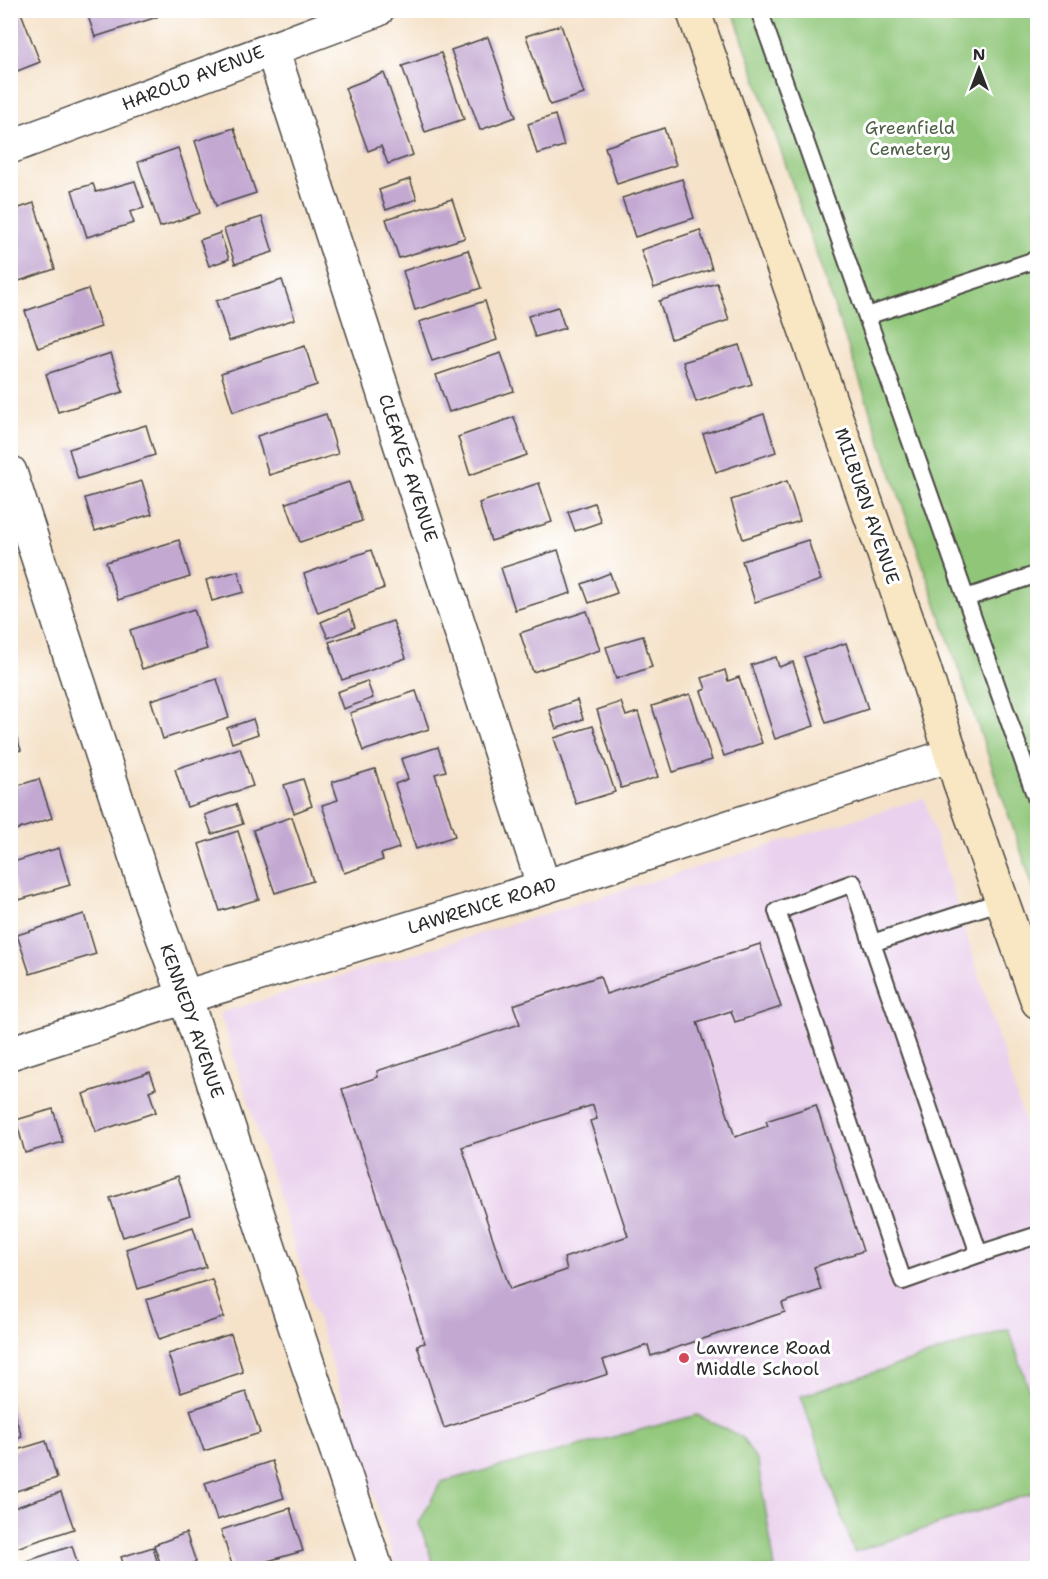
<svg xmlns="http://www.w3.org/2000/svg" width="1048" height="1579" viewBox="0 0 1048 1579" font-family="'Shantell Sans',sans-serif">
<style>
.built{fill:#ead1ed}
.green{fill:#8fc678;stroke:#5d7852;stroke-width:1.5}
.building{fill:#c3a8d2;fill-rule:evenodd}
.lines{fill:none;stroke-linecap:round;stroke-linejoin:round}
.lane-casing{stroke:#494643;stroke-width:20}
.street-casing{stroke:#494643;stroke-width:36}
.secondary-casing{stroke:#494643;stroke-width:36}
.lane{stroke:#fff;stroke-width:16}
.street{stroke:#fff;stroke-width:33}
.secondary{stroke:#f9e7c3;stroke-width:33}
.poi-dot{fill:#d1495b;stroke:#fff;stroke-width:2}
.labels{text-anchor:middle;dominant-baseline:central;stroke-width:6;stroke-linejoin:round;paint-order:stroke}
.street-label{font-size:18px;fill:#2b2b2b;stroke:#fff}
.park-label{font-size:18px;fill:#4e6146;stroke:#fff}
.poi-label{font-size:18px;fill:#2b2b2b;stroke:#fff;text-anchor:start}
</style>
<rect width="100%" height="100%" fill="#fff"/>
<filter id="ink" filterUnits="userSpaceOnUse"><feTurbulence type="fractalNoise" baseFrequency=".0167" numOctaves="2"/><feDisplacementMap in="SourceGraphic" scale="12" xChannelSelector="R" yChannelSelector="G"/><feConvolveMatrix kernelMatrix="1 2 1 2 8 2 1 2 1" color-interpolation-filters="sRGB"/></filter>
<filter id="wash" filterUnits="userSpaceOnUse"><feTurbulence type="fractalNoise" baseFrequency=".008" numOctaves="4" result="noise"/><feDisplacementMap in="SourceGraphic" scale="24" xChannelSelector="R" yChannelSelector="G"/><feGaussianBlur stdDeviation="1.35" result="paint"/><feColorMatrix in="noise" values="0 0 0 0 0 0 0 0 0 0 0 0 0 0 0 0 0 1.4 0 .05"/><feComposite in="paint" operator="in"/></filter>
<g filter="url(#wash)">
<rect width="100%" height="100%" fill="#f5e2c9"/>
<polygon class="built" points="924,798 1037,1162 1037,1568 397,1568 220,1013"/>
<g class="green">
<polygon points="733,11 1037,11 1037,898"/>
<polygon points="1009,1329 1037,1414 1037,1492 854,1552 801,1396"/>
<polygon points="697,1415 742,1437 758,1463 775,1568 435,1568 419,1523 441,1482"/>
</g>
<g id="blocks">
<g class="building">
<polygon points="10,10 20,10 40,62 10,74"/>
<polygon points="86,10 155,10 157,17 95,37"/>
<polygon points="561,25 584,94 550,105 526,36"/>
<polygon points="488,37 516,117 480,130 451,50"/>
<polygon points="441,53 464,119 425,132 402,66"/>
<polygon points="384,73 413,155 388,164 381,146 368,151 345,88"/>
<polygon points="555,115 564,146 537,154 528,124"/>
<polygon points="234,128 256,193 216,206 195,141"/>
<polygon points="664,128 676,165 617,184 605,147"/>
<polygon points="178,148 200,213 160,227 138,162"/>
<polygon points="410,179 417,199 386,210 379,190"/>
<polygon points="682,179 694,218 635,237 622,198"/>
<polygon points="135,181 144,208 130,212 134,223 87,237 72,190 93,184 96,192"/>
<polygon points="452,199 465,238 399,258 386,219"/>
<polygon points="34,203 55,269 16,282 10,264 10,211"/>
<polygon points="262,217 273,252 235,264 224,229"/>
<polygon points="700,230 712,269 654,288 641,250"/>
<polygon points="220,233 229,259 209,266 200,240"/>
<polygon points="468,250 481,288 415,310 403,271"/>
<polygon points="282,280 295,319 229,341 216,301"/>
<polygon points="717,283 729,320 671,339 659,301"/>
<polygon points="88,289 101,327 38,348 25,311"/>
<polygon points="485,301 497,340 432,361 419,322"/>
<polygon points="558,307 565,328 535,337 528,316"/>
<polygon points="739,345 752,384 696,402 683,362"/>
<polygon points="305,346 317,385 233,412 221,373"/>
<polygon points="111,353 123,392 58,412 46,374"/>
<polygon points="501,353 514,391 449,412 436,375"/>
<polygon points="326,414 338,454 269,475 257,436"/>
<polygon points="764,414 776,452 716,472 703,434"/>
<polygon points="514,417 527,455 470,475 458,437"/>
<polygon points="146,425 155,455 78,479 69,449"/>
<polygon points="142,481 152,514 95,531 85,498"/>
<polygon points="787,481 800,521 743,539 731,500"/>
<polygon points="349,482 362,521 300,542 286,503"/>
<polygon points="539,483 552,522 491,541 479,503"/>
<polygon points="594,503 601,522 575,531 568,512"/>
<polygon points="179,540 190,577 118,600 106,562"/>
<polygon points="808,540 821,580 755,602 742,561"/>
<polygon points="371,550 384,588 318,613 304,574"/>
<polygon points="558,550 571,593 515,610 501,568"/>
<polygon points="238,571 244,592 212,601 206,580"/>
<polygon points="610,573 617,593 589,603 582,584"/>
<polygon points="194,609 207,649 142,669 130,630"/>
<polygon points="349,610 355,627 328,638 321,622"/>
<polygon points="587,611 600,650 533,672 520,633"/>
<polygon points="393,621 406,658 342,680 329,642"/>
<polygon points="643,636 652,667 616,679 606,647"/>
<polygon points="846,643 868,709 826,723 804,657"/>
<polygon points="776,657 779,667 793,662 814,726 775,739 751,665"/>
<polygon points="725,670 728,681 739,677 762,743 724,756 701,691 706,689 702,678"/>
<polygon points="217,679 229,718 163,739 151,700"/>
<polygon points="367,681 373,698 343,709 337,692"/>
<polygon points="416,691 429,729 363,751 350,713"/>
<polygon points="690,694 712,760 673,772 652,706"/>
<polygon points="577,700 583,719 556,729 549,710"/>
<polygon points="621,702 626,716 638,712 658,777 621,788 597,710"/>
<polygon points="10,717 21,750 10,754"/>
<polygon points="253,719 258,734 232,743 227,728"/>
<polygon points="593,726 615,792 576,804 554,738"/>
<polygon points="438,747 446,771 435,774 455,836 416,849 395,784 408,779 401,759"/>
<polygon points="240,748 253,786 187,807 175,769"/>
<polygon points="375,769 399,848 381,854 383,860 344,873 322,805 338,800 332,782"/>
<polygon points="39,779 52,818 10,832 10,788"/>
<polygon points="303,779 312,806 294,813 284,785"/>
<polygon points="236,804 243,824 212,834 205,815"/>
<polygon points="292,817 313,881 275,893 253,830"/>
<polygon points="238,831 259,899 220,911 199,844"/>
<polygon points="59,848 70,885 19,900 10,871 10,863"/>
<polygon points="84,914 96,954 30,974 17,935"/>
<path d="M760,944l21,63 -46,15 -4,-11 -34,11 38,115 33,-11 -2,-5 50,-16 47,146 -49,16 7,23 -39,13 3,9 -134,44 -3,-11 -45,15 5,14 -164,54 -27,-83 8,-2 -83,-254 36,-12 -1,-6 143,-47 -7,-19 87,-29 6,18zM593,1105l4,14 -7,2 38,115 -64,22 3,12 -57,19 -48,-142z"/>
<polygon points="150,1072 156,1088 149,1091 156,1112 96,1132 83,1094"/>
<polygon points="53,1109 63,1142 25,1153 16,1120"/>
<polygon points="178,1176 190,1215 123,1237 110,1198"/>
<polygon points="193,1227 206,1267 138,1289 126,1249"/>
<polygon points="212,1279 224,1317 159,1339 146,1300"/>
<polygon points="231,1334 243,1372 181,1393 168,1354"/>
<polygon points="246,1392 260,1433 204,1451 190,1410"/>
<polygon points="10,1402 22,1437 10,1441"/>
<polygon points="46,1441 57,1478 10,1493 10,1452"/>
<polygon points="272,1461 284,1498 217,1520 205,1483"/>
<polygon points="61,1492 74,1529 10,1550 10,1509"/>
<polygon points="290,1508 303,1551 243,1568 233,1568 221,1530"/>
<polygon points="186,1533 196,1562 178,1568 162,1568 154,1545"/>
<polygon points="72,1546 79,1568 17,1568 15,1565"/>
<polygon points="153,1547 159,1568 125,1568 121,1557"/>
</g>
</g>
</g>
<g filter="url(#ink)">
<use href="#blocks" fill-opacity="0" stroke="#494643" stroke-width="1.5"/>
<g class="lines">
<g class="lane-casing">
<g id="lane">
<polyline points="759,10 1038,803"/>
<polyline points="867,316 1038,259"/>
<polyline points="966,598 1038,574"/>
<polyline points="1002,901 872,943 979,1254 1038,1235"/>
<polyline points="872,943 853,883 777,911 903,1281 979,1254"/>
</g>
</g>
<g class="street-casing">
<g id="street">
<polyline points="272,49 544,887"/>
<polyline points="10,147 377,10"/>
<polyline points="10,472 151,904 185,997 376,1568"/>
<polyline points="10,1053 185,997 544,887 951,755"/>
</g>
</g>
<g class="secondary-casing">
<polyline id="secondary" points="693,10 924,668 960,783 1038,1002"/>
</g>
<use href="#lane" class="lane"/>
<use href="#street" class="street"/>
<use href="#secondary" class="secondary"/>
</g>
</g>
<circle class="poi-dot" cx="684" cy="1358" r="6"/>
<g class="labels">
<g class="street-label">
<text transform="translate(193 78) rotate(-21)">HAROLD AVENUE</text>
<text transform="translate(408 468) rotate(72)">CLEAVES AVENUE</text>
<text transform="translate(867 506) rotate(71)">MILBURN AVENUE</text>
<text transform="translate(482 906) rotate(-17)">LAWRENCE ROAD</text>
<text transform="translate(192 1021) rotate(71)">KENNEDY AVENUE</text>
</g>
<g class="park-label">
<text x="910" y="128">Greenfield<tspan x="910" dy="21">Cemetery</tspan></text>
</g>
<g class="poi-label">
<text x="696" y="1348">Lawrence Road<tspan x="696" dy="21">Middle School</tspan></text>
</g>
</g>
<rect width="1048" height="1579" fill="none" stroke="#fff" stroke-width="36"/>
<g transform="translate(979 69)" stroke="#ffffff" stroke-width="4.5" paint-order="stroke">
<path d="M0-4.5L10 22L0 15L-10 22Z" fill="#2b2b2b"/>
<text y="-9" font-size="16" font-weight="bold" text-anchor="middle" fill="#2b2b2b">N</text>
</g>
</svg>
